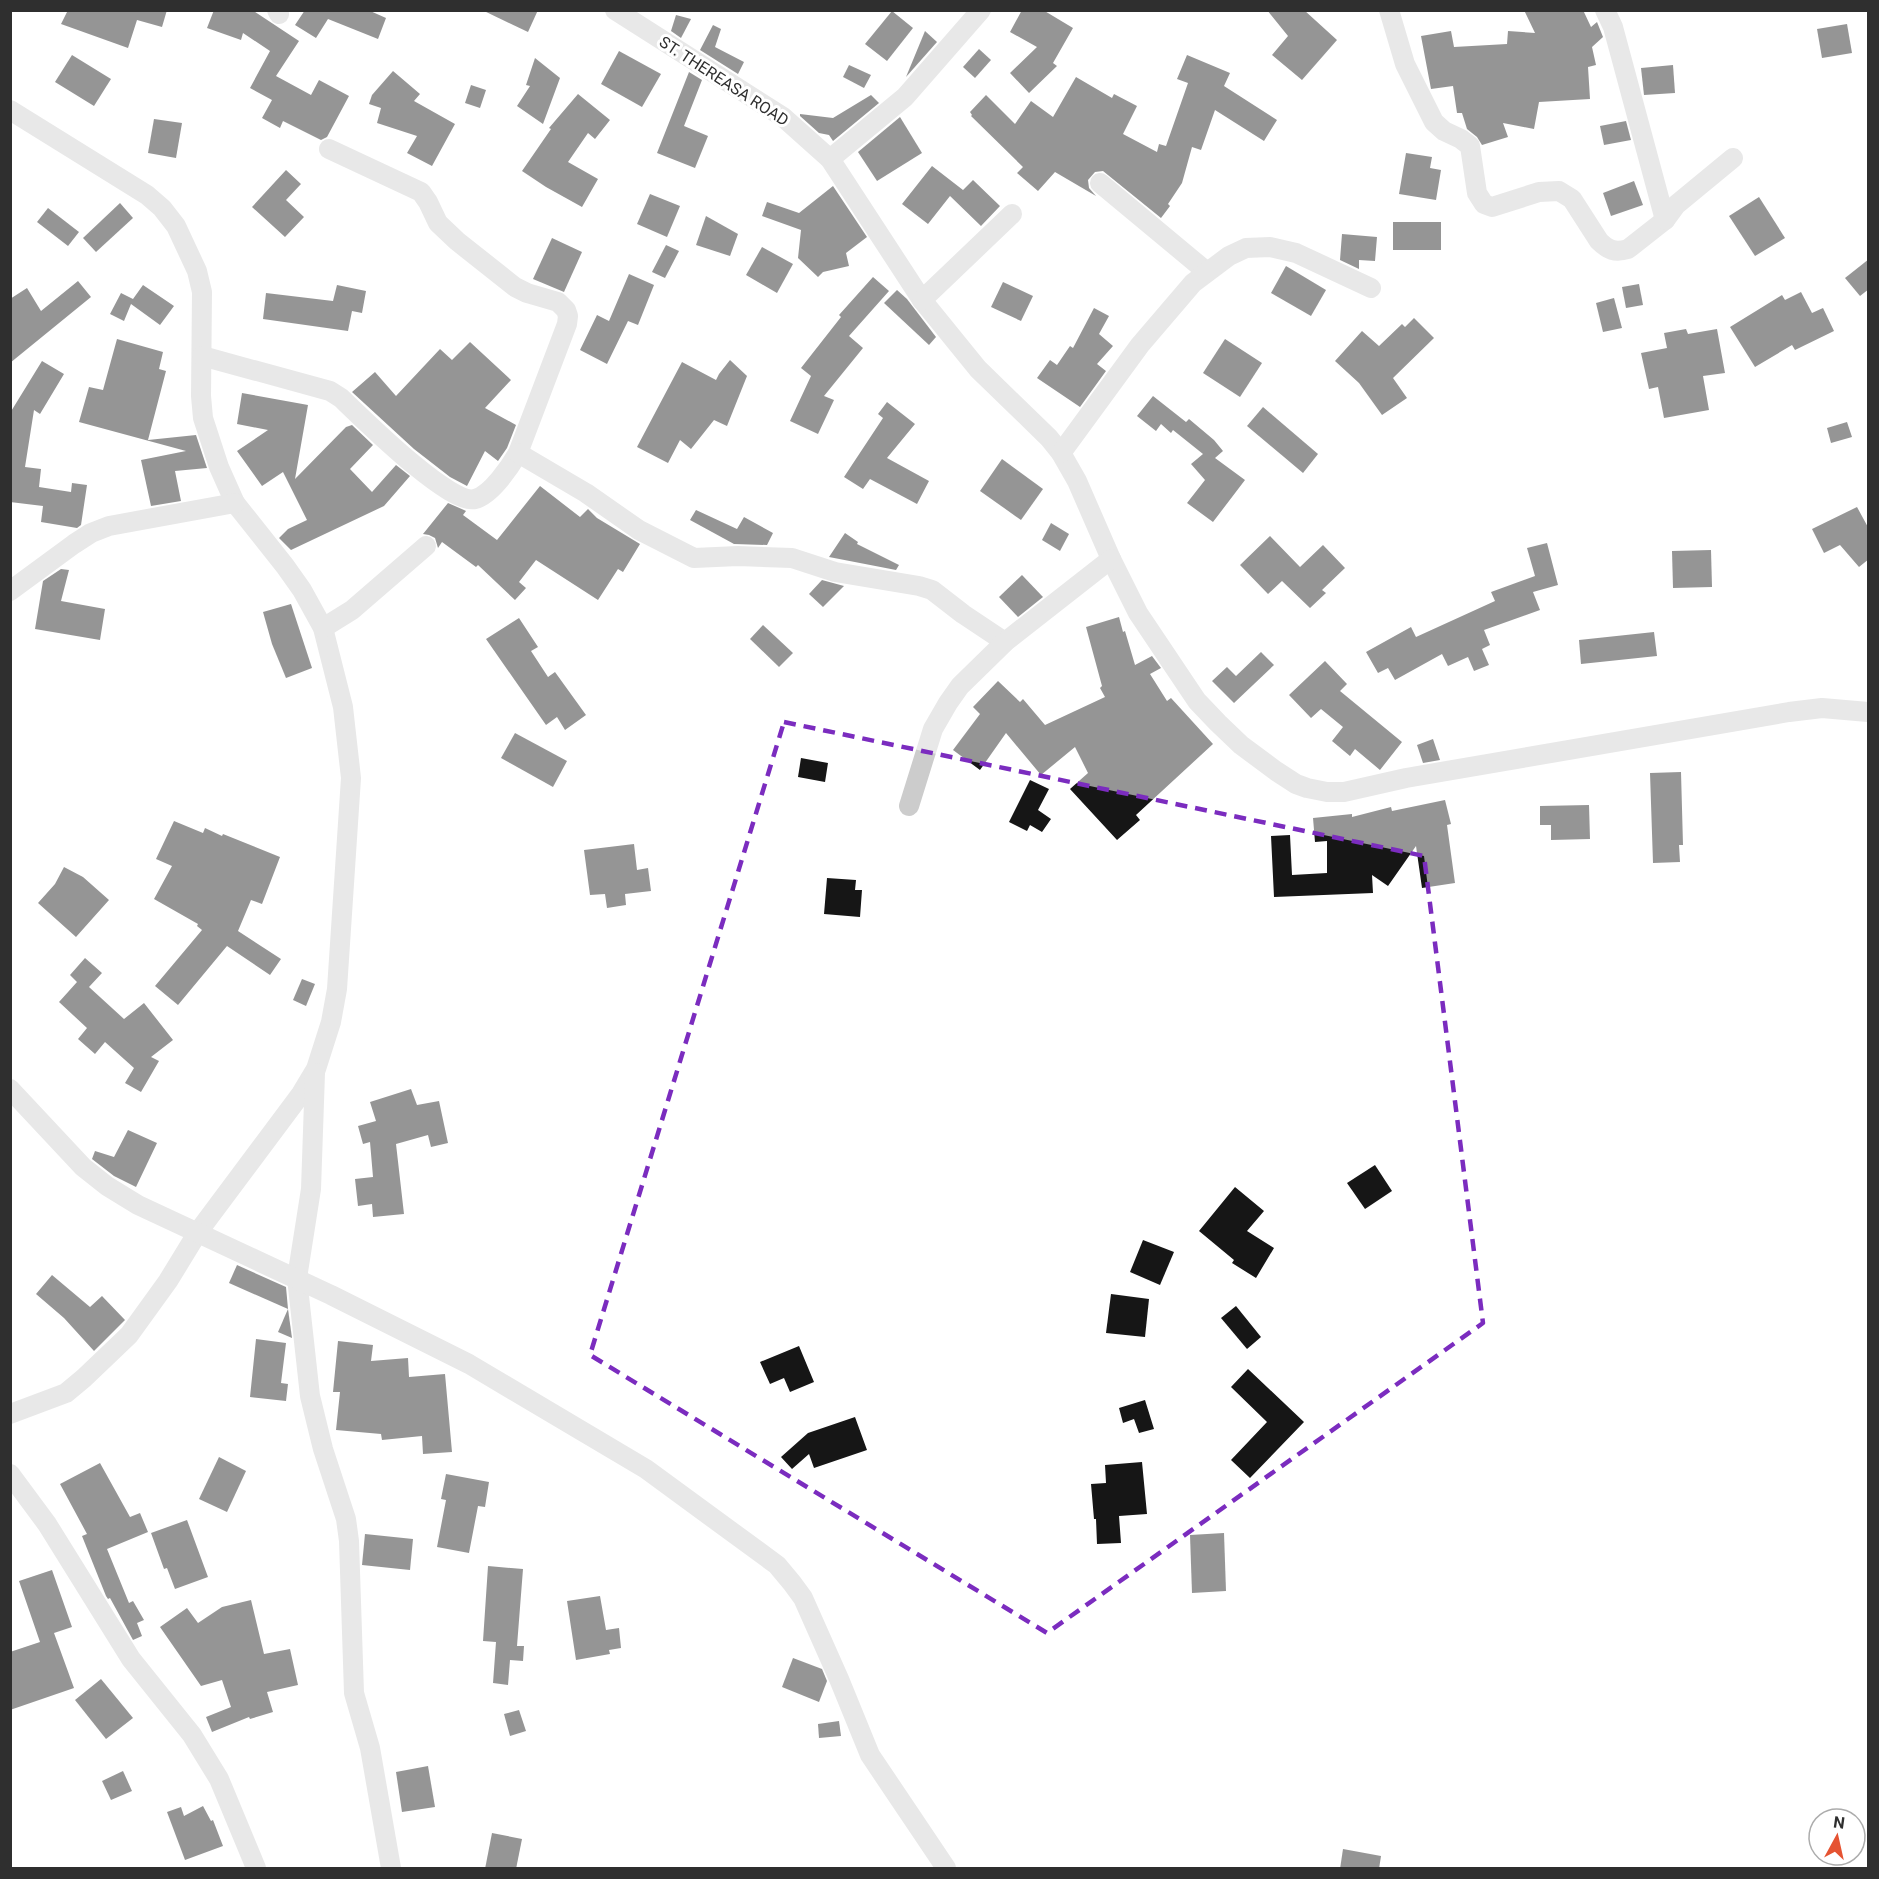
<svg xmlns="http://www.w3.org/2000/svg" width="1879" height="1879" viewBox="0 0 1879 1879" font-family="Roboto,sans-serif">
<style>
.building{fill:#161616}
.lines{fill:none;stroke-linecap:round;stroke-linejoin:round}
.minor{stroke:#ccc;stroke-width:20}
.marked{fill:none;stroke:#7b2cbf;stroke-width:4.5;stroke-dasharray:12 8;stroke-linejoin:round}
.labels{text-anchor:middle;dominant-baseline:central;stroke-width:6;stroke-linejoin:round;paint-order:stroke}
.street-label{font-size:16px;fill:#2f2f2f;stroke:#fff}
</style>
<rect width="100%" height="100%" fill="#fff"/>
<g class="building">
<polygon points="68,10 167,10 162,27 137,20 128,48 61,24"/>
<polygon points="214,10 252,10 299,41 276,76 311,95 319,80 349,96 327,137 321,140 283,121 280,128 262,118 272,100 250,88 270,51 243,33 241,40 207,28"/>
<polygon points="305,10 368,10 386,18 378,39 328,19 316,38 295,25"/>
<polygon points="482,10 538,10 528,32"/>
<polygon points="1022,10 1043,10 1073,28 1053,63 1057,66 1029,93 1010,73 1037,47 1010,32"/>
<polygon points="1267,10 1304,10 1337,40 1302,80 1272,55 1288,36"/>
<polygon points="1524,10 1583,10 1591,27 1597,22 1603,37 1592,47 1596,65 1588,67 1590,99 1539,102 1534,129 1503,123 1508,137 1482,145 1477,137 1467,129 1462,113 1457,113 1453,86 1431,89 1421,36 1451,31 1454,47 1507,44 1508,31 1535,33"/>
<polygon points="892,11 913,28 887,61 865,44"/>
<polygon points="676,15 691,19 681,38 671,31"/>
<polygon points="1847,24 1852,53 1822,58 1817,29"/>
<polygon points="713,25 721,29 715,47 744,62 738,74 700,50"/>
<polygon points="925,31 937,42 906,77"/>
<polygon points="979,49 991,60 975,78 963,67"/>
<polygon points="619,51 661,74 642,107 601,84"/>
<polygon points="72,55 111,79 94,106 55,82"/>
<polygon points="1187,55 1230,73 1224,86 1277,120 1264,141 1215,110 1201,150 1192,147 1182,183 1168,204 1170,206 1161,218 1103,171 1095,172 1088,180 1089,188 1096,196 1055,172 1038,191 1017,173 1023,167 971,116 972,115 970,112 986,95 1015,124 1031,101 1053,117 1076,77 1112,98 1114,94 1137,106 1123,134 1157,152 1159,144 1166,146 1188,83 1177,79"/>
<polygon points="535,58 560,78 543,124 517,106 530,86 526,85"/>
<polygon points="849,65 871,75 864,88 843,77"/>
<polygon points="1673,65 1675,93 1644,95 1641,68"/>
<polygon points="393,71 420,94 414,101 455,124 432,166 407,153 417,136 377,123 381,108 369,104 372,95"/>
<polygon points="689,72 702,80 684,126 708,136 695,168 657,153"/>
<polygon points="471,85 486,90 480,108 465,103"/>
<polygon points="578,94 610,120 595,139 588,133 568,162 598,179 582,207 546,187 522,171 551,129 549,128"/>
<polygon points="871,95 879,103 833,141 829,135 819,133 800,116 800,114 833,118"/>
<polygon points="900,117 922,153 877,181 858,152"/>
<polygon points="154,119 182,123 176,158 148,153"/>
<polygon points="1626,121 1631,140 1604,145 1600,126"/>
<polygon points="1406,153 1432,157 1430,168 1441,170 1436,200 1399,194"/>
<polygon points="932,166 963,190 973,180 1000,206 981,226 950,196 928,224 902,204"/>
<polygon points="286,170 301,184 286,200 304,217 285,237 252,207"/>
<polygon points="1634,181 1643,205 1611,216 1603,193"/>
<polygon points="833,186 867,237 846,253 849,266 823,272 818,277 798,258 801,230 762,216 767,202 799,213"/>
<polygon points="650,194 680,206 667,237 637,224"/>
<polygon points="1759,197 1785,238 1755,256 1729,216"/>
<polygon points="120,203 133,218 96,252 83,238"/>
<polygon points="48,208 79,232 68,246 37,222"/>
<polygon points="706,216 738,234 730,256 696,245"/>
<rect x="1393" y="222" width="48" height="28"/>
<polygon points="1342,234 1377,237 1375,261 1359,260 1359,269 1340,260"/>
<polygon points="552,238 582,252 564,292 533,279"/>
<polygon points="666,245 679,251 665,278 652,272"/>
<polygon points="762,247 793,264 777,293 746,275"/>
<polygon points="1869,259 1869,289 1860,296 1845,278"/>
<polygon points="1286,266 1326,290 1311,316 1271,293"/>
<polygon points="629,274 654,285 638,325 628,321 607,364 580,350 597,315 609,321"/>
<polygon points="873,277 889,291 849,336 863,348 824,396 834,400 818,434 790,421 811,376 801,368 841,317 839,315"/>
<polygon points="78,281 91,297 10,363 10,299 27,288 41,311"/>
<polygon points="1003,282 1033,296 1021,321 991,307"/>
<polygon points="1639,284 1643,305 1626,308 1622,287"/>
<polygon points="143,285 174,306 160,325 131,304 124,321 110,314 121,293 133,299"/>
<polygon points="337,285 366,291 362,313 352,311 348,331 263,319 266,293 333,301"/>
<polygon points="897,290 907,299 936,337 929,345 884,303"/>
<polygon points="1801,292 1812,313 1823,308 1834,331 1795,350 1792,345 1755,367 1730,327 1782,295 1785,300"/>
<polygon points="1614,298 1622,328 1603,332 1596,303"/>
<polygon points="1094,308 1109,316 1099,334 1113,346 1097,364 1106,371 1080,407 1037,378 1050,360 1057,365 1070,346 1073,348"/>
<polygon points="1414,318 1434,338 1393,378 1407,398 1382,415 1359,383 1335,361 1362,331 1379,346 1402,324 1405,327"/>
<polygon points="1686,329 1688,334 1717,329 1725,373 1703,376 1709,410 1664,418 1658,387 1649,389 1641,353 1667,348 1664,333"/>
<polygon points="117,339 163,352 159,369 166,371 148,440 196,435 207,468 175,471 181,501 151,506 141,460 186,451 79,422 89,387 103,390"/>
<polygon points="1225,339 1262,363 1240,397 1203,373"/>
<polygon points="470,342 511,380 485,408 516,425 507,448 498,461 485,451 467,486 450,477 414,449 352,392 375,372 396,396 440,349 452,360"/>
<polygon points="730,360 747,376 727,426 714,420 691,449 680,440 668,463 637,447 682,362 716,380 719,374"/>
<polygon points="42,361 64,374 40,414 34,410 25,467 41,469 39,487 71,492 72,483 87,485 81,525 77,528 41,522 43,506 10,502 10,413"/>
<polygon points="242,393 308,405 295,479 346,427 352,425 373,445 350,469 372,492 396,465 410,476 384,506 291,550 279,538 288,529 307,520 283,472 262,486 237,451 268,430 237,424"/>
<polygon points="1153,396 1186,422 1189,419 1214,440 1223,451 1215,458 1245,480 1213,522 1187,503 1205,480 1191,464 1203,454 1173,430 1171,433 1161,424 1156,431 1137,416"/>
<polygon points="887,402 915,424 887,458 929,481 917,504 870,479 863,489 844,477 883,418 878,414"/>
<polygon points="1263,407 1318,454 1303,473 1247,426"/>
<polygon points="1847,422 1852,437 1831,443 1827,428"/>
<polygon points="1002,459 1043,489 1021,520 980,491"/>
<polygon points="540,486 580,517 588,509 597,518 640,544 623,572 618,569 598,600 536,560 519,582 526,588 515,600 478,565 476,567 442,542 438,548 435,538 429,535 423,534 448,503 464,510 466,511 463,515 497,540"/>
<polygon points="1857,507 1869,529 1869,559 1859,567 1840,545 1824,553 1812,529"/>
<polygon points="696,510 737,529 744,517 773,533 767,545 734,544 690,520"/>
<polygon points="1051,523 1069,534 1060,551 1042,540"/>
<polygon points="845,533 858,542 857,544 899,565 896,570 829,557"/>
<polygon points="1270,536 1300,567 1323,545 1345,568 1322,590 1326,593 1310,608 1282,581 1268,594 1240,565"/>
<polygon points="1547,543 1558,585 1533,592 1540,610 1484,630 1490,645 1482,649 1489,665 1474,671 1468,657 1448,666 1442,654 1395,680 1388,668 1378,673 1366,652 1411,627 1416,637 1495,601 1491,592 1535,576 1527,548"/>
<polygon points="1711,550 1712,587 1673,588 1672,551"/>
<polygon points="61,569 69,570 61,601 105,609 100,640 35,629 43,581"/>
<polygon points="1022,575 1043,597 1018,617 999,597"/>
<polygon points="822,580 844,586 823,607 809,594"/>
<polygon points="291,604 312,668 286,678 272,644 263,612"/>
<polygon points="1119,617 1123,632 1125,631 1135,665 1152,656 1161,668 1150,674 1167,701 1171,698 1213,744 1136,815 1140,820 1117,840 1070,789 1088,773 1075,747 1041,775 1006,733 980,770 953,750 980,714 973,707 998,681 1020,702 1023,699 1045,725 1105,697 1100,688 1102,686 1086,627"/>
<polygon points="519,618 538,647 531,651 548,677 555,672 586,715 565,730 557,717 546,725 486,639"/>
<polygon points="763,625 793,653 779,667 750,639"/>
<polygon points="1654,632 1657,656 1581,664 1579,640"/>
<polygon points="1261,652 1274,665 1234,703 1212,681 1227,667 1236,676"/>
<polygon points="1325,661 1347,684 1340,691 1402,742 1380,770 1355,749 1350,756 1332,741 1343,727 1321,709 1311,718 1289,695"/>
<polygon points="515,733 567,761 553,787 501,758"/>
<polygon points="1433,739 1440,760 1423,763 1417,745"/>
<polygon points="801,758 828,763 825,782 798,777"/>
<polygon points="1681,772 1683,845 1679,845 1680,862 1653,863 1650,773"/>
<polygon points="1030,780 1049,789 1038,810 1051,819 1042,832 1030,825 1027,831 1009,822"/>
<polygon points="1445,800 1451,824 1447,825 1455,883 1422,888 1416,846 1388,886 1372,875 1373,893 1274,897 1271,836 1290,835 1292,875 1327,873 1327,841 1315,842 1313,818 1352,814 1352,817 1391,807 1392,811"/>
<polygon points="1589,805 1590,839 1551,840 1551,825 1540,825 1540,806"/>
<polygon points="174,821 203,833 205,828 222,836 223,834 280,857 262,904 251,900 238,931 281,959 270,975 227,946 178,1005 155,986 202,930 197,926 198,924 154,899 172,866 156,859"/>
<polygon points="634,844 637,870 648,868 651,891 625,894 626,905 607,908 605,894 590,895 584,850"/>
<polygon points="64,867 83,877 109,900 76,937 38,903 55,884"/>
<polygon points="827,878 856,880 855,890 862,890 860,917 824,914"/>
<polygon points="85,958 102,973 89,987 124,1019 144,1003 173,1040 151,1057 159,1061 141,1092 125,1083 134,1068 105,1042 95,1054 78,1039 87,1028 59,1002 77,982 70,975"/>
<polygon points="302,979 315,984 306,1006 293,1000"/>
<polygon points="411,1089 417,1105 439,1101 448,1143 431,1147 428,1135 396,1144 404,1214 373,1217 372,1204 358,1206 355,1179 373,1177 370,1142 363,1144 358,1126 376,1121 370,1102"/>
<polygon points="128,1130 157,1143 136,1187 114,1176 92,1159 95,1151 114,1157"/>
<polygon points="1375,1165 1392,1191 1365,1209 1347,1183"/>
<polygon points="1235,1187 1264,1211 1247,1231 1274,1248 1256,1278 1232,1263 1234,1260 1199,1231"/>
<polygon points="1143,1240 1174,1252 1160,1285 1130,1272"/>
<polygon points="237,1265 286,1287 288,1309 229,1283"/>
<polygon points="52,1275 90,1307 102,1296 125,1320 94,1351 64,1318 36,1294"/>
<polygon points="1111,1294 1149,1299 1145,1337 1106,1333"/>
<polygon points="1236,1306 1261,1337 1247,1349 1221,1318"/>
<polygon points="288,1309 292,1338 278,1332"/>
<polygon points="256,1339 286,1343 281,1383 288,1384 286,1401 250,1397"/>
<polygon points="338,1341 373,1345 371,1361 408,1358 409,1377 445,1374 452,1452 423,1454 422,1436 382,1440 381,1434 336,1430 340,1392 333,1392"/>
<polygon points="799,1346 814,1382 790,1392 784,1378 770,1384 760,1362"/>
<polygon points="1248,1369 1304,1422 1250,1478 1231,1460 1267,1422 1231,1387"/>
<polygon points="1145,1400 1154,1429 1139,1433 1134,1419 1123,1423 1119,1408"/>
<polygon points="855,1417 867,1450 814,1468 809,1454 792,1469 781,1457 808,1433"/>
<polygon points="219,1457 246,1471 227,1512 199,1499"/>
<polygon points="1142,1462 1147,1514 1119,1516 1121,1543 1097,1544 1096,1519 1094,1519 1091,1484 1106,1483 1105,1465"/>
<polygon points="100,1463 130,1517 140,1513 148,1532 107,1549 129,1603 133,1601 144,1620 137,1623 142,1636 133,1640 110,1598 108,1599 106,1596 82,1536 87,1534 60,1484"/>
<polygon points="446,1474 489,1482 485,1507 478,1506 469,1553 437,1547 446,1500 441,1499"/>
<polygon points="187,1520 208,1577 175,1589 167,1568 164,1569 151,1533"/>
<polygon points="1224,1533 1226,1591 1192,1593 1190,1535"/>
<polygon points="365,1534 413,1539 410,1570 362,1565"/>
<polygon points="488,1566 523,1569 517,1646 524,1646 523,1661 510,1660 508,1685 493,1683 496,1642 483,1641"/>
<polygon points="52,1570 72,1627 54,1633 74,1688 10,1710 10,1652 40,1642 19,1581"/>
<polygon points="600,1596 606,1630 619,1628 621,1648 609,1650 610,1654 576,1660 567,1601"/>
<polygon points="251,1600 264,1654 290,1649 298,1685 267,1692 273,1712 250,1719 249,1717 212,1732 206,1717 231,1707 222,1680 201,1686 160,1627 187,1608 198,1623 222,1607"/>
<polygon points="793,1658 822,1669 827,1681 819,1702 782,1687"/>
<polygon points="101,1679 133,1718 106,1739 75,1700"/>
<polygon points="519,1710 526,1731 510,1736 504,1714"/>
<polygon points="839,1721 841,1736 819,1738 818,1724"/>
<polygon points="428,1766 435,1807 402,1812 396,1772"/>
<polygon points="123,1771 132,1791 111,1800 102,1781"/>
<polygon points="203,1806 211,1821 213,1820 223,1846 185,1860 167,1812 181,1807 184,1816"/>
<polygon points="492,1833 522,1839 516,1869 485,1869"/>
<polygon points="1343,1849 1381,1856 1379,1869 1340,1869"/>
</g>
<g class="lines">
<g class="minor">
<polyline points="277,10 279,14"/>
<polyline points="615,10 783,117 830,159 922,300 978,369 1049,438 1061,453 1077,481 1111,559 1138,613 1197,701 1218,723 1241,745 1276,771 1296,784 1307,788 1327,792 1344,792 1406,778 1789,712 1822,708 1868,712"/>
<path d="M1389,10l16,54 29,58 10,9 17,8 9,7 7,47 7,11 8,3 47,-15 20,-1 13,8 27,42c9,9 16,12 29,8l37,-29 11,-15 57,-47"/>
<polyline points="1605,10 1613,27 1665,220"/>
<polyline points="10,110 147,195 162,208 176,226 197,271 202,292 201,396 203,418 219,467 235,503 285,566 302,590 323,628 343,707 351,778 337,989 331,1022 316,1069 301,1094 198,1232 168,1281 129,1335 84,1378 66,1393 10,1414"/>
<polyline points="830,159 905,97 981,10"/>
<polyline points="1100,183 1207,272"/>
<polyline points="922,300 1012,214"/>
<path d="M202,356l128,35 11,7c20,19 109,108 134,101 16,-4 35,-32 43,-46l49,-129 1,-8 -2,-6 -8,-8 -31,-9 -12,-6 -58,-46 -19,-18 -10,-21 -7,-10 -92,-43"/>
<polyline points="518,453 586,493 639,530 694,558 738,556 792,558 835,572 919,586 932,590 963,614 1005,642"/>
<polyline points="1061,453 1140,345 1193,283 1229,256 1246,248 1270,247 1296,253 1371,288"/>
<polyline points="10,591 74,544 91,533 109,526 235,503"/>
<polyline points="323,628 352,610 426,546"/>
<polyline points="909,806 933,729 948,703 960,686 1005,642 1111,559"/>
<polyline points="315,1073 311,1189 297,1278 310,1396 323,1449 346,1519 349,1541 354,1693 370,1748 391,1868"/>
<polyline points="10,1089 83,1167 107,1186 138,1205 331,1295 469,1364 646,1469 777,1565 792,1583 803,1598 839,1679 870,1755 946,1868"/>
<polyline points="10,1474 47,1524 131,1659 192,1735 219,1779 256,1868"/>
</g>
</g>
<path d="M0 0H1879V1879H0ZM784,722l640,134 59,467 -436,310 -457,-278z" fill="#fff" fill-opacity=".55" fill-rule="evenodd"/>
<path class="marked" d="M784,722l640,134 59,467 -436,310 -457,-278z"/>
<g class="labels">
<g class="street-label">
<text transform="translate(724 81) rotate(33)">ST. THEREASA ROAD</text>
</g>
</g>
<rect width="1879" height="1879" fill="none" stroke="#2f2f2f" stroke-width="24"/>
<g transform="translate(1837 1837) rotate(8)"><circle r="28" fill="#ffffff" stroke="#acacac" stroke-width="1.5"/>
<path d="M0-4.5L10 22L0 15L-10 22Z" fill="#e55332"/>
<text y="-9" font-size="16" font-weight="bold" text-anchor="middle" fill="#2f2f2f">N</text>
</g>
</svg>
